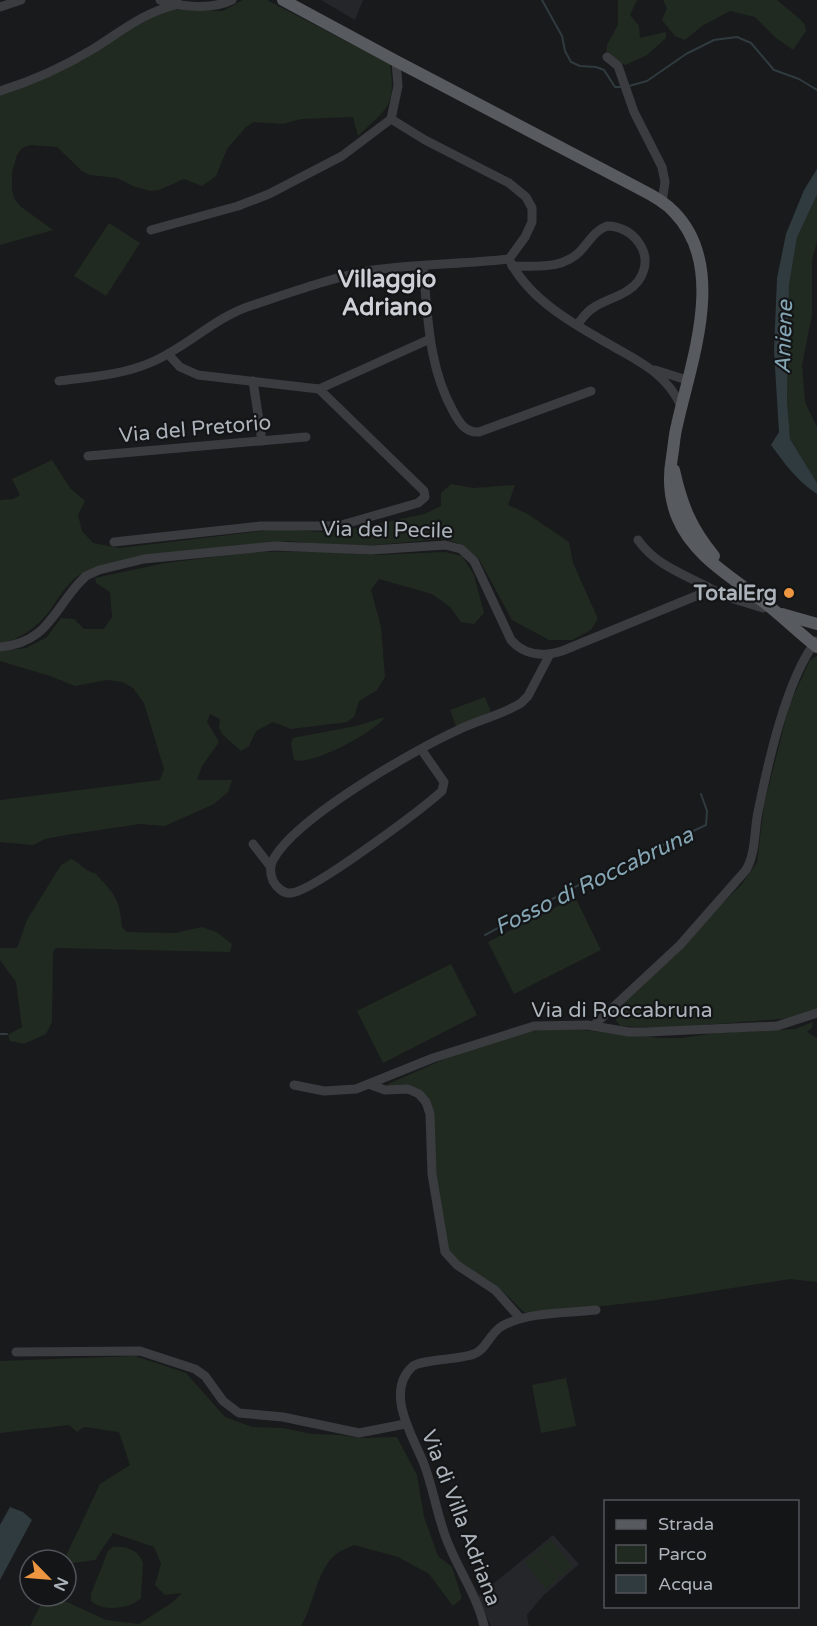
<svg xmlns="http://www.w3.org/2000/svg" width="817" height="1626" viewBox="0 0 817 1626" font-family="'Varela Round',sans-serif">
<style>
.built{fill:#252629}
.green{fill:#212a21}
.water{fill:#303b3f}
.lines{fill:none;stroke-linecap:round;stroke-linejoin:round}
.stream{stroke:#303b3f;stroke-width:2}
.minor{stroke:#3b3c40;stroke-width:9}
.major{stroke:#575a5f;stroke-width:12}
.poi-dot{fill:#ec9641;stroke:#141517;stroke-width:2}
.labels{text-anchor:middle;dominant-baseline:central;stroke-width:4.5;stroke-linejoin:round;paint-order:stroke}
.street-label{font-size:21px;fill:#acb3bb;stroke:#141517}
.poi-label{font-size:21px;font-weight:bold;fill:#acb3bb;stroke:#141517;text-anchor:end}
.water-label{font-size:22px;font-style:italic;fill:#85a6b4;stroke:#141517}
.quarter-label{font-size:24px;font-weight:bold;fill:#cdd1d7;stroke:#141517}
</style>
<rect width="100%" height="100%" fill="#191a1c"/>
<g class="built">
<polygon points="321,0 363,0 355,20"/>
<polygon points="553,1535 579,1564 543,1596 527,1615 529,1626 491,1626 477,1597"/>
</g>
<g class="green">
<path d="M243,0h24l123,64c6,43 -2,43 -32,72l-5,-19 -52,2 -18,5 -29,-2 -8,5 -19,22 -11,27 -14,10 -18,-7 -25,11 -9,1 -17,-5 -16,-8 -27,-3 -8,-4 -25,-24 -27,-2 -8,3 -5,7 -5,17v17l2,9 6,8 33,24 -53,15v-151l149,-79 27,-6 47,2z"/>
<polygon points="618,0 637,0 630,15 639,26 640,38 666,32 666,38 647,55 625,65 606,55 607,45 618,25"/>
<polygon points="663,0 777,0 801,20 805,25 806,31 793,50 776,38 755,17 730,11 702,26 685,40 675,36 662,20 667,8"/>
<polygon points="817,195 817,242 812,260 812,315 802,365 805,402 817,427 817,483 790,439 787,401 789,285 797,236"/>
<polygon points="109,223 140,243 106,296 74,276"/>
<path d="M52,460l18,28 15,13 -7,14 4,16 11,12 26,5 160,-19 43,3 42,-5 60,-13 17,-8v-13l10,-9 22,4 42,-3 -7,20 18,8 43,29 4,21 25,56 -7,11 -19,10h-23l-37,-20 -33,-61 -21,-16 -16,-4 -78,7 -41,-1 -33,-4 -59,5 -136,21c-7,4 -15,7 -21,12 -11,10 -18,23 -26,34 -13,16 -29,26 -48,31v-144l13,-1 7,-4 -8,-16z"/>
<polygon points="321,551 375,555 445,552 462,556 474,575 484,613 474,624 461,622 450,607 432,594 379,579 371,590 381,627 385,677 377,690 359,701 354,717 347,722 291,729 273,722 256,731 249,746 241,751 222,734 219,728 220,719 210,714 207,722 219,742 202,766 197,780 232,780 228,792 214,804 165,826 140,824 72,834 45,839 33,845 0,842 0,800 160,780 164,769 144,703 133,688 122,682 107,680 75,686 50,676 0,661 0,651 26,648 47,637 61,618 74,619 84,629 104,629 112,617 110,592 96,583 95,578 165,563 254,552"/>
<path d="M817,656v353l-25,9 -11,1 -117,9 -43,-2 -5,-5c-1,-8 2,-12 8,-19l118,-118 15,-22 7,-57 25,-99 21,-46z"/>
<polygon points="485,697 491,712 456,726 450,710"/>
<path d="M385,717c-11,16 -74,49 -91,43l-3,-16 2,-6 63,-12z"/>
<path d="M71,859c9,3 14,13 24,14 19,21 25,25 27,54l5,5 48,1 27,-6 14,5 16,12 -2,8 -174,-4 -3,4 -1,70 -6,12 -22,10 -14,-3 -2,-6 14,-8 -6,-45 -16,-22v-12h17l10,-28 34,-55z"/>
<polygon points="575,897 601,950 514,994 488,942"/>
<polygon points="451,964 477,1015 383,1063 357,1011"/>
<polygon points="813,1022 812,1028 807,1032 817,1038 817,1282 790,1279 657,1300 530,1314 524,1312 497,1286 454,1258 448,1249 436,1174 433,1114 421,1091 386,1085 456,1054 530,1031 562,1028 661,1038 682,1038 716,1033 795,1029"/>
<path d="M135,1356l51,17 39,44 27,10 31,1 29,6 28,1 19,3 38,-1 20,38 7,42 14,39 14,11 10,31 -9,8 -24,-32 -31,-17 -44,-12c-6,3 -16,6 -21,12 -18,18 -19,48 -32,69h-271l15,-30h9l52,24 33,4 34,-22 9,-9 -17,2 -10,-10 6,-21 -7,-17 -41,-14 -18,27 -29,4v-4h-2l36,-76 30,-19 -11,-33 -35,-5 -7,5 -8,-7 -69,8v-72z"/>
<polygon points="566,1378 576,1426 541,1433 532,1385"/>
<polygon points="551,1540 573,1567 560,1577 538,1551"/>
<path d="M113,1547c13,-1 26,3 30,16l-2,35c-10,11 -39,14 -50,3v-7l17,-43z"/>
<polygon points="537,1552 559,1578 546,1589 525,1562"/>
</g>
<g class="water">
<path d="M817,169v26l-20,42 -8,48 -2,116 3,38 27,44v11c-20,-13 -32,-30 -46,-49l8,-13 -5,-81 3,-73 9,-44 18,-44z"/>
<polygon points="10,1507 23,1512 32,1520 0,1580 0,1525"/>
</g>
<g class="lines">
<g class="stream">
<polyline points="542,0 562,36 565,51 571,62 580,66 596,67 604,70 615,87 623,87"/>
<polyline points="629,86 647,81 686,54 714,40 737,37 751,43 774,70 799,79 817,90"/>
<polyline points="485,935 590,879 706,825 707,811 701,794"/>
<polyline points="0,1034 7,1034"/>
</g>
<g class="minor">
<path d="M160,0c20,7 52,10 72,0"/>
<polyline points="0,7 21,0"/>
<polyline points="607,57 618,66 634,112 662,167 665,182 662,202"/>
<path d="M0,91c32,-10 65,-25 93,-42 32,-20 49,-36 86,-45"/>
<polyline points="391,119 398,86 396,61"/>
<polyline points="151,230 238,206 269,194 342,156 391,119"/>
<path d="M511,263c21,39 66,63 103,84 28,16 53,28 67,59"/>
<path d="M423,266c5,50 5,100 30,145 6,11 12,22 26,21l112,-41"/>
<path d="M512,266c26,0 53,4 71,-18 7,-8 13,-18 24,-22 12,0 25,6 32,17 12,17 5,38 -12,48 -11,7 -24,10 -34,17 -7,4 -11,11 -16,17"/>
<polyline points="655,370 687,380"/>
<path d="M59,381c30,-4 64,-6 93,-19 35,-15 62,-44 98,-56 39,-13 83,-29 123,-36 45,-6 91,-6 136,-11l16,-22 7,-15v-14l-6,-11 -17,-14 -84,-43 -34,-21"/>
<polyline points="253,381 262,441"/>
<polyline points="319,389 430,339"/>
<polyline points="88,456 306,437"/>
<path d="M638,540c19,27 49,35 77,51"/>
<polyline points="114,542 261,526 338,526 418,503 425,497 424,491 319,389 198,375 180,367 168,354"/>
<path d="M0,647c46,-4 52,-34 79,-64l7,-7 13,-6 45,-11 131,-13 97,4 73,-5 16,4 13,12 37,79c13,15 32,17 51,11l146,-60 55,17 4,-4"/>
<path d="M421,749l23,33 -2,9c-20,18 -130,101 -151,102 -7,1 -14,-5 -18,-12 -3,-7 -3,-15 0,-21 22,-42 141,-110 185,-130 20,-10 44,-15 63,-27l7,-7 22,-42"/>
<polyline points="253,844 270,866"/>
<path d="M593,1026l87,-81 66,-75c10,-17 8,-39 12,-58 10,-49 28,-132 58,-171"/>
<polyline points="294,1085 324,1091 356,1089 433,1058 534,1026 587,1025 629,1032 647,1032 777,1026 817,1013"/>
<polyline points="371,1085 385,1090 408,1089 419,1094 426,1102 430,1114 432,1174 445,1252 457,1265 495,1290 520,1318"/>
<polyline points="16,1352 140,1351 195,1369 205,1376 223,1401 239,1413 283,1417 359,1433 405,1424"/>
<path d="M484,1626c-7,-31 -27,-58 -38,-88 -9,-24 -13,-50 -22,-74 -10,-26 -40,-71 -12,-97 8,-8 47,-7 62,-13 12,-4 15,-20 28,-28 25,-14 65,-13 94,-16"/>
</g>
<g class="major">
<path d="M283,0l113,61 244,128c12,6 25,13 34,23 54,55 17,149 3,213 -3,11 -3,21 -5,32 -4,22 -3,41 6,62 16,38 56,59 87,84 18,14 34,30 52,44"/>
<path d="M674,470c8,36 17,58 40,86"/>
<polyline points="782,614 817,624"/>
</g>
</g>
<circle class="poi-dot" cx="789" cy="593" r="6"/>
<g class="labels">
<g class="street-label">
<text transform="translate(195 429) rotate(-5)">Via del Pretorio</text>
<text transform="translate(387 530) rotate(1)">Via del Pecile</text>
<text x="622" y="1010">Via di Roccabruna</text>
<text transform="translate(461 1518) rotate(69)">Via di Villa Adriana</text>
</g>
<g class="poi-label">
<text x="777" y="593">TotalErg</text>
</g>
<g class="water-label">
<text transform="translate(784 337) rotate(-88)">Aniene</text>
<text transform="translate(594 881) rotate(-26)">Fosso di Roccabruna</text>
</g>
<g class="quarter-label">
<text x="387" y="279">Villaggio<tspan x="387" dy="28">Adriano</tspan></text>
</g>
</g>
<rect x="604" y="1500" width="195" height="108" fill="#141517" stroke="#515459" stroke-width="1.5"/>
<rect x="616" y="1520" width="30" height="9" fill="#575a5f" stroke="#515459" stroke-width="1.5"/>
<text x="658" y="1530" font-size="18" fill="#acb3bb">Strada</text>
<rect x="616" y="1545" width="30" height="18" fill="#212a21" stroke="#515459" stroke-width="1.5"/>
<text x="658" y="1560" font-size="18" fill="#acb3bb">Parco</text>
<rect x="616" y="1575" width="30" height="18" fill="#303b3f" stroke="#515459" stroke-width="1.5"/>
<text x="658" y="1590" font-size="18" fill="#acb3bb">Acqua</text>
<g transform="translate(48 1578) rotate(115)"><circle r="28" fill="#141517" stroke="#515459" stroke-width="1.5"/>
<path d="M0-4.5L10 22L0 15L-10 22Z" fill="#ec9641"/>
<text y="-9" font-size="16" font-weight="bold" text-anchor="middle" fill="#acb3bb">N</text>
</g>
</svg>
